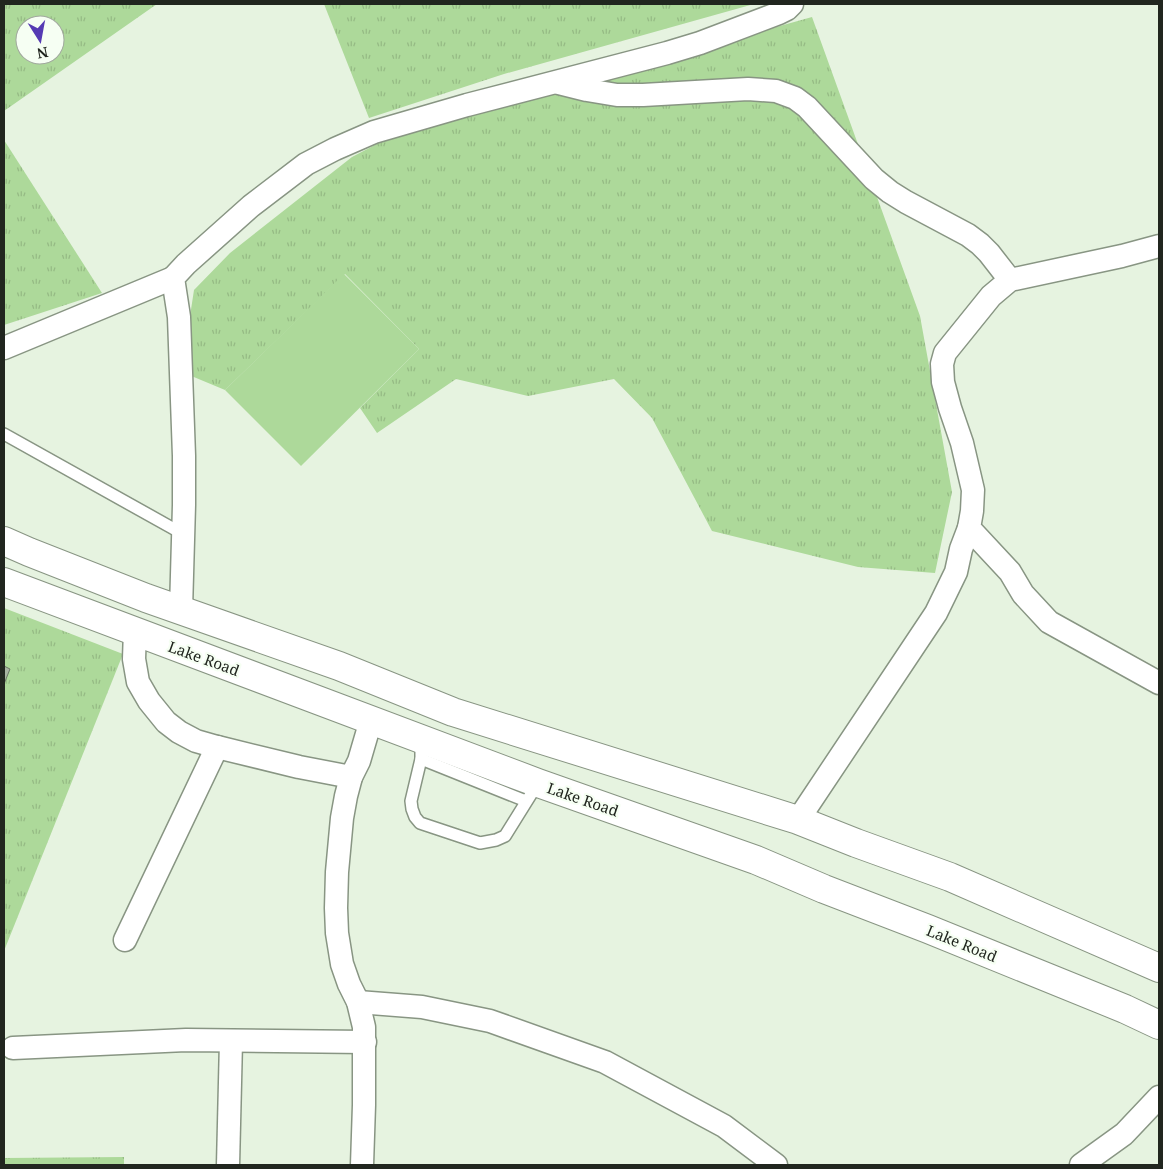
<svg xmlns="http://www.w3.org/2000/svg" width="1163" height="1169" viewBox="0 0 1163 1169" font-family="'Noto Serif',serif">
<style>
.grass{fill:url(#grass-tufts);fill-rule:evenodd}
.pitch{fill:#add99a}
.building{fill:#a8b5a2;stroke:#6a7665}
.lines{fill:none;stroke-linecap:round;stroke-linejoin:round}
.service-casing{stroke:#889583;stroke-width:14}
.minor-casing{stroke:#889583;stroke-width:25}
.secondary-casing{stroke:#889583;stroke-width:30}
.service{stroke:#fff;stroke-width:11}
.minor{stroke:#fff;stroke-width:22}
.secondary{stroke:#fff;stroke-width:28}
.labels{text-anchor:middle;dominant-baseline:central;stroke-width:4.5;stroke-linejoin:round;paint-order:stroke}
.street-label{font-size:15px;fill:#21261f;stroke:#f6fff3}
</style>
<defs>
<pattern id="grass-tufts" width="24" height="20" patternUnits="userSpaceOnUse" patternTransform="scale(1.25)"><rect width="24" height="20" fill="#add99a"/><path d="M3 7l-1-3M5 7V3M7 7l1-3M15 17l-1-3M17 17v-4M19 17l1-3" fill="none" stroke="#95ba84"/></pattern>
</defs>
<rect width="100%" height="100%" fill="#e6f3e0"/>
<g class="grass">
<path d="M4,4h153l-153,107zM25,25h30v30h-30z"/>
<polygon points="324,4 754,4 504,74 369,118"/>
<polygon points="812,17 920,316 952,492 935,573 858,567 712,531 652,418 614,379 528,396 456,379 377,433 360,408 419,349 345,274 225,390 189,375 188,329 194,290 230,253 352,157 396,134"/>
<polygon points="4,140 102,293 4,325"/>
<polygon points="4,608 123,654 4,951"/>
<polygon points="124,1157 124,1165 4,1165 4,1158"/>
</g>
<polygon class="pitch" points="344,274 419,349 301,466 225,390"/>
<polygon class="building" points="4,666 10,669 4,684"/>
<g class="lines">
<g class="service-casing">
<g id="service">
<polyline points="4,434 183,534"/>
<polyline points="421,739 421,759 411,801 412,809 415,817 420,823 480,843 496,840 505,836 538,783"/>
<polyline points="421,759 526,801"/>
</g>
</g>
<g class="minor-casing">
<g id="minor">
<polyline points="559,83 587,90 617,95 643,95 748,89 776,91 795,98 807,107 874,179 890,192 906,202 968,235 980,244 989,253 1010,280"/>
<polyline points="1159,246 1122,256 1010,280 991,296 945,353 942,364 943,382 950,408 962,443 973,490 972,511 969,528 1010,572 1023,594 1049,622 1159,683"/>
<polyline points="4,348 173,278"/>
<polyline points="181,610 184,505 184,456 179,317 173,278 186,264 251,206 306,164 335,149 374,132 467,105 667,53 700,43 779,13 787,9 792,4"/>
<polyline points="135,631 134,659 138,682 149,701 166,722 179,732 196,741 217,747 299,767 351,777"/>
<polyline points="798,820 936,613 956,572 961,549 969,528"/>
<polyline points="125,940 217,747"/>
<polyline points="358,1002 422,1007 490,1021 605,1062 724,1126 776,1165"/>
<polyline points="13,1048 186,1040 365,1042"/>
<polyline points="228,1165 231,1041"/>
<polyline points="362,1165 364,1105 364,1027 358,1002 349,984 342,964 337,933 336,908 337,872 342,818 346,796 351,777 359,761 371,720"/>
<polyline points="1081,1165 1124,1134 1159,1097"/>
</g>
</g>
<g class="secondary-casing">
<g id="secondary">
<polyline points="4,541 29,552 146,598 339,666 453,712 798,820 856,843 950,877 1159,968"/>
<polyline points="4,582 538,783 756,860 824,889 928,929 1125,1009 1159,1025"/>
</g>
</g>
<use href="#service" class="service"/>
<use href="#minor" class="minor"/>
<use href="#secondary" class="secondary"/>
</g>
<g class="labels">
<g class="street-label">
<text transform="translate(204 658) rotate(20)">Lake Road</text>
<text transform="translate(583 799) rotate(19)">Lake Road</text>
<text transform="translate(962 943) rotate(22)">Lake Road</text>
</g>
</g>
<rect width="1163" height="1169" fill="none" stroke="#21261f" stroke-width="10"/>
<g transform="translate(40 40) rotate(169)"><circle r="24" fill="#f6fff3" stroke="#a1a89e"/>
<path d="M0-4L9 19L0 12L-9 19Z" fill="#553bb3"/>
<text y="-8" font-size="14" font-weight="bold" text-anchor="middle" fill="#21261f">N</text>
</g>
</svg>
